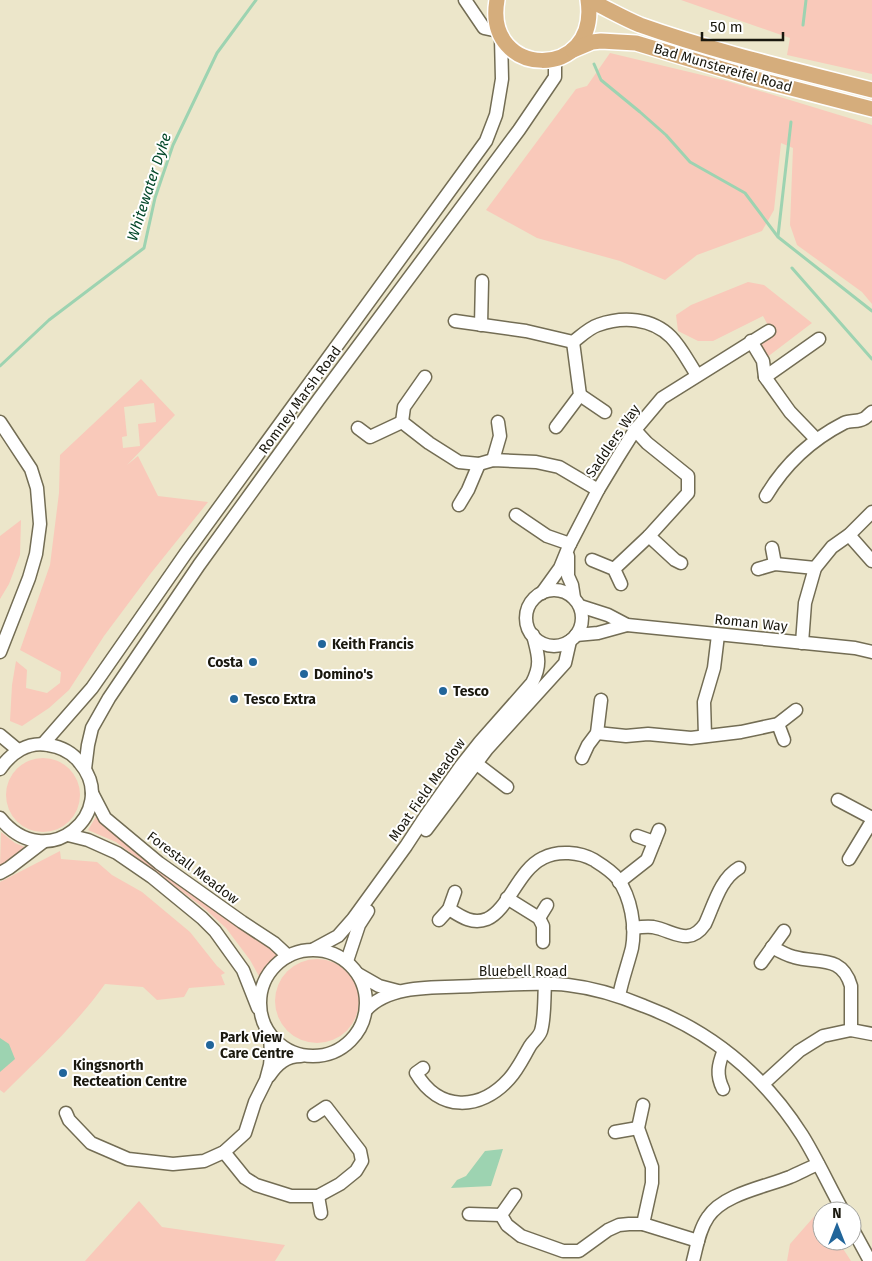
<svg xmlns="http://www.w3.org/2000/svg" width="872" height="1261" viewBox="0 0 872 1261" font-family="'Fira Sans',sans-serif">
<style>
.green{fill:#f9c9ba;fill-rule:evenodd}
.water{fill:#9dd3b1}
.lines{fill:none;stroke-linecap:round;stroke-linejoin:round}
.stream{stroke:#9dd3b1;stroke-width:3}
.minor-casing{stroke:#736d54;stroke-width:15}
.major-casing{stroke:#fff;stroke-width:18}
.minor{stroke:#fff;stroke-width:12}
.major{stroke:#d5ad7c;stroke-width:15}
.poi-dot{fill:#21659a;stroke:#fff;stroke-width:2}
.labels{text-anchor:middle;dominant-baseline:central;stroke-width:4;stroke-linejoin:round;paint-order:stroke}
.street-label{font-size:14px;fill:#1a180e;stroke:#fff}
.poi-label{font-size:14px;font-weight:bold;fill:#1a180e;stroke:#fff;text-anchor:start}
.water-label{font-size:15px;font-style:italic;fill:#05492b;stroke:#fff}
</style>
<rect width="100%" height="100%" fill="#ece6ca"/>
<g class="green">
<polygon points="681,0 872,0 872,74 787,55 790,38"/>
<polygon points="610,53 727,81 872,125 872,304 862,292 797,245 790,225 793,148 781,143 774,210 762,231 697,255 665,280 620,261 537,238 486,210 576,89 587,86"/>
<polygon points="748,282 764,285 812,323 766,358 759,347 761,341 771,331 763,316 713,341 698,341 678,331 676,315 691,305"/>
<path d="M141,379l34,36 -48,50 11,-9 20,40 50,6 -57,71 -47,63 -35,54 -20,18 -27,18 -12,-5 2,-36 4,-24 11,9 -1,18 21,5 13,-10 1,-11 -41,-22 30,-85 9,-72 1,-38zM154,403l2,19 -18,2 2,22 -17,2 -1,-11 5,-1 -3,-29z"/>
<polygon points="21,520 20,555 9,584 0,599 0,536"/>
<circle cx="43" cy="795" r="37"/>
<polygon points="98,813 278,953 269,964 260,978 250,960 226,928 205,909 116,842 88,830"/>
<polygon points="1,832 15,843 27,848 0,867"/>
<path d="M60,851l1,8 36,3 15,13 30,17 48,40 27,34 8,7 -4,2 4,10 -36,3 -5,9 -27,3 -14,-13 -38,-3c-29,41 -66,74 -101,109l-4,-3v-208z"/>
<circle cx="317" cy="1001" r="42"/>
<polygon points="139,1201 162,1227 285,1245 275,1261 85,1261"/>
<polygon points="819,1211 822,1216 822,1241 838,1241 851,1261 787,1261 790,1244"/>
</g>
<g class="water">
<polygon points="0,1038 9,1044 15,1059 0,1072"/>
<polygon points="503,1149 491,1186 451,1188 457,1180 466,1176 485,1151"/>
</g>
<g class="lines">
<g class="stream">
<polyline points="803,25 806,0"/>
<polyline points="594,64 601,80 640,112 666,135 690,162 745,193 778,237 872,311"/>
<polyline points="778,236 791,122"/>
<polyline points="792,268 872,359"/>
<polyline points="0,366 49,320 144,248 155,198 173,145 217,53 256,0"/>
</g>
<g class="minor-casing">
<g id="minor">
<polyline points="465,0 484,28 498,31"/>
<path d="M455,321l71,10 47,11c8,-6 16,-14 25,-17 25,-9 54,-7 73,12 10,10 18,26 26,38"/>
<polyline points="481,325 482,281"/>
<polyline points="751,341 763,361 765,377 790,412 816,439"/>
<polyline points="425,377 404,407 402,422 429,443 459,462 479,464 493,460 536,462 559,467 598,490"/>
<polyline points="765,377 819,339"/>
<polyline points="580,395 605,412"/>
<polyline points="0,422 31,469 37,488 40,524 36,554 29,578 0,652"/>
<polyline points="556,427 580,395 573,342"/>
<polyline points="358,428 370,437 402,422"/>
<polyline points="493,460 500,436 498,422"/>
<path d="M766,496c19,-32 45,-56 78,-73 6,-3 14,-1 19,-4 3,-1 6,-5 9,-7"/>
<polyline points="459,505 468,490 479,464"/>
<polyline points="516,515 547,536 570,544"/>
<polyline points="849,535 872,561"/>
<polyline points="649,536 675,560 681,563"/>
<polyline points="772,548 775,564"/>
<polyline points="568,556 568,576 572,585 574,598"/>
<polyline points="592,560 614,569 621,584"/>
<polyline points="614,569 649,536 688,493 688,476 647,443 635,430"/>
<polyline points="758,569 775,564 815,568"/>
<circle cx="554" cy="618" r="28"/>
<polyline points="542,593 560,568 569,546 598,490 618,457 635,430 662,398 769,331"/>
<polyline points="580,606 608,615 627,625 855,648 872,652"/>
<polyline points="576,635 598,633 627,625"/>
<polyline points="802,643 805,603 815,568 832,547 849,535 872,512"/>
<polyline points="778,724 784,740"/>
<polyline points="597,733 626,736 648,734 691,738 741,732 778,724 796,710"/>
<polyline points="0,735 18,750"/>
<polyline points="705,736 704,702 714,668 718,635"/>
<polyline points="43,744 92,688 186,553 486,141 496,115 502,79 501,38"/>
<polyline points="582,758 588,745 597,733 601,700"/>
<polyline points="477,764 507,787"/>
<path d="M0,769c11,-16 28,-28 48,-24 14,2 24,7 32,18 41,48 -33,114 -80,55"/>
<polyline points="85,769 88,745 92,728 109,698 199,565 319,399 519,130 555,77 555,59"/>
<polyline points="92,793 105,818 159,863 242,922 274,943 288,956"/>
<polyline points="838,800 872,818"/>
<polyline points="426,830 487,749 565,663 570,641"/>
<polyline points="68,835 88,840 117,853 152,877 202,918 215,931 243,970 258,1008"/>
<polyline points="637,836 654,842"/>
<polyline points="849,859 872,821"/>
<polyline points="0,873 9,868 43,842"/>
<polyline points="619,882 647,860 659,830"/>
<polyline points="507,898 539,918 543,926 543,942"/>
<path d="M449,909c11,7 23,16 38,10 22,-10 31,-49 56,-61 15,-8 37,-6 51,2 8,5 18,11 24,19 13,19 18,47 14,69 -4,16 -10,32 -13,48"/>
<polyline points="539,918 547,905"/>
<polyline points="439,920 449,909 455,892"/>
<path d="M633,928c7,-1 14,-2 20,-1 21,4 36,20 52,-3 9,-19 15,-45 34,-56"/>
<path d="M772,947c7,4 14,8 22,10 23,7 48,-3 57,29v44"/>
<path d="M314,949l24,-13 15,-17 53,-73 19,-29 36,-51 19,-24 52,-59c10,-19 6,-28 1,-48"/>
<circle cx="313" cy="1003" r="53"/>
<polyline points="347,961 359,925 368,911"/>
<polyline points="761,963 784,931"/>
<polyline points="358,974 379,986 398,991"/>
<path d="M366,1010c24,-27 74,-22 107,-24 31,-1 64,-4 95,-1 26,3 52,11 76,21 67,25 119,68 158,129 15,24 27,51 41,76"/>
<path d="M423,1068l-7,5c23,39 64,38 93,6 9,-10 14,-21 21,-33 3,-5 9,-9 11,-15 4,-14 3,-32 4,-47"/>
<path d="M269,1076c8,-12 17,-20 32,-20"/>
<polyline points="763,1084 799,1051 823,1036 851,1030 872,1034"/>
<path d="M723,1089c-7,-14 -5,-24 1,-39"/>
<polyline points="66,1113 69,1120 91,1143 128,1159 173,1164 204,1161 224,1152 245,1133 255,1102 266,1080 270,1065 271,1055 270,1035"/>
<polyline points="615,1132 638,1128"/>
<polyline points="224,1152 245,1178 256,1185 291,1196 318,1196 340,1184 356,1171 362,1161 360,1151 326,1107 314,1115"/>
<polyline points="318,1196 321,1213"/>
<polyline points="469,1214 501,1215 515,1195"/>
<polyline points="501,1215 507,1225 521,1236 563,1251 579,1251 608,1230 619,1225 629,1224 643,1224 698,1241"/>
<polyline points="643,1224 652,1183 652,1167 638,1128 643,1105"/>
<polyline points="852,1228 870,1261"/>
<path d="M693,1261c4,-15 6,-31 15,-44 15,-23 57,-30 82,-40 9,-4 19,-9 28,-13"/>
</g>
</g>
<g class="major-casing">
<g id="major">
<path d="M497,0c-14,79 103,82 91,0"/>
<path d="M589,0c17,8 34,18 51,25 76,27 154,45 232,65"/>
<polyline points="573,50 592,42 601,41 636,43 752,78 872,109"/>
</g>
</g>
<use href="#minor" class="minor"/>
<use href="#major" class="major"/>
</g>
<g class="poi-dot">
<circle cx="322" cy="644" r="5"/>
<circle cx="253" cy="662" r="5"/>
<circle cx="304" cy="674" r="5"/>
<circle cx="443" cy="691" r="5"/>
<circle cx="234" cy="699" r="5"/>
<circle cx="210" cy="1045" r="5"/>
<circle cx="63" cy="1073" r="5"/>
</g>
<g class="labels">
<g class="street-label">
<text transform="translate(723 68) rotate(16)">Bad Munstereifel Road</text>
<text transform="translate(300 400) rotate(-54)">Romney Marsh Road</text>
<text transform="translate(613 441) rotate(-56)">Saddlers Way</text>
<text transform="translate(751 623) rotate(6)">Roman Way</text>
<text transform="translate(427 790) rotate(-55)">Moat Field Meadow</text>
<text transform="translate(193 868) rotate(37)">Forestall Meadow</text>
<text x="523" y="971">Bluebell Road</text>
</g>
<g class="poi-label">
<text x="332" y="644">Keith Francis</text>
<text x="243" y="662" text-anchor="end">Costa</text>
<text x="314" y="674">Domino's</text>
<text x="453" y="691">Tesco</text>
<text x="244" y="699">Tesco Extra</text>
<text x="220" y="1037">Park View<tspan x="220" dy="16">Care Centre</tspan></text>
<text x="73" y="1065">Kingsnorth<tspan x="73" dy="16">Recteation Centre</tspan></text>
</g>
<g class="water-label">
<text transform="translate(149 187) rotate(-72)">Whitewater Dyke</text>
</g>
</g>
<g transform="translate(837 1226)"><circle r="24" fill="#ffffff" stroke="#a3a39f"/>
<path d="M0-4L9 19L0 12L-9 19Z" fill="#21659a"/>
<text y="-8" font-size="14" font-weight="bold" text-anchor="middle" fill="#1a180e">N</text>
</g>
<path d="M702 32v8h81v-8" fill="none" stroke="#1a180e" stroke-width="2.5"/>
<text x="710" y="32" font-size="15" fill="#1a180e" stroke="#ffffff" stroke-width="4" paint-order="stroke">50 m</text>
</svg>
